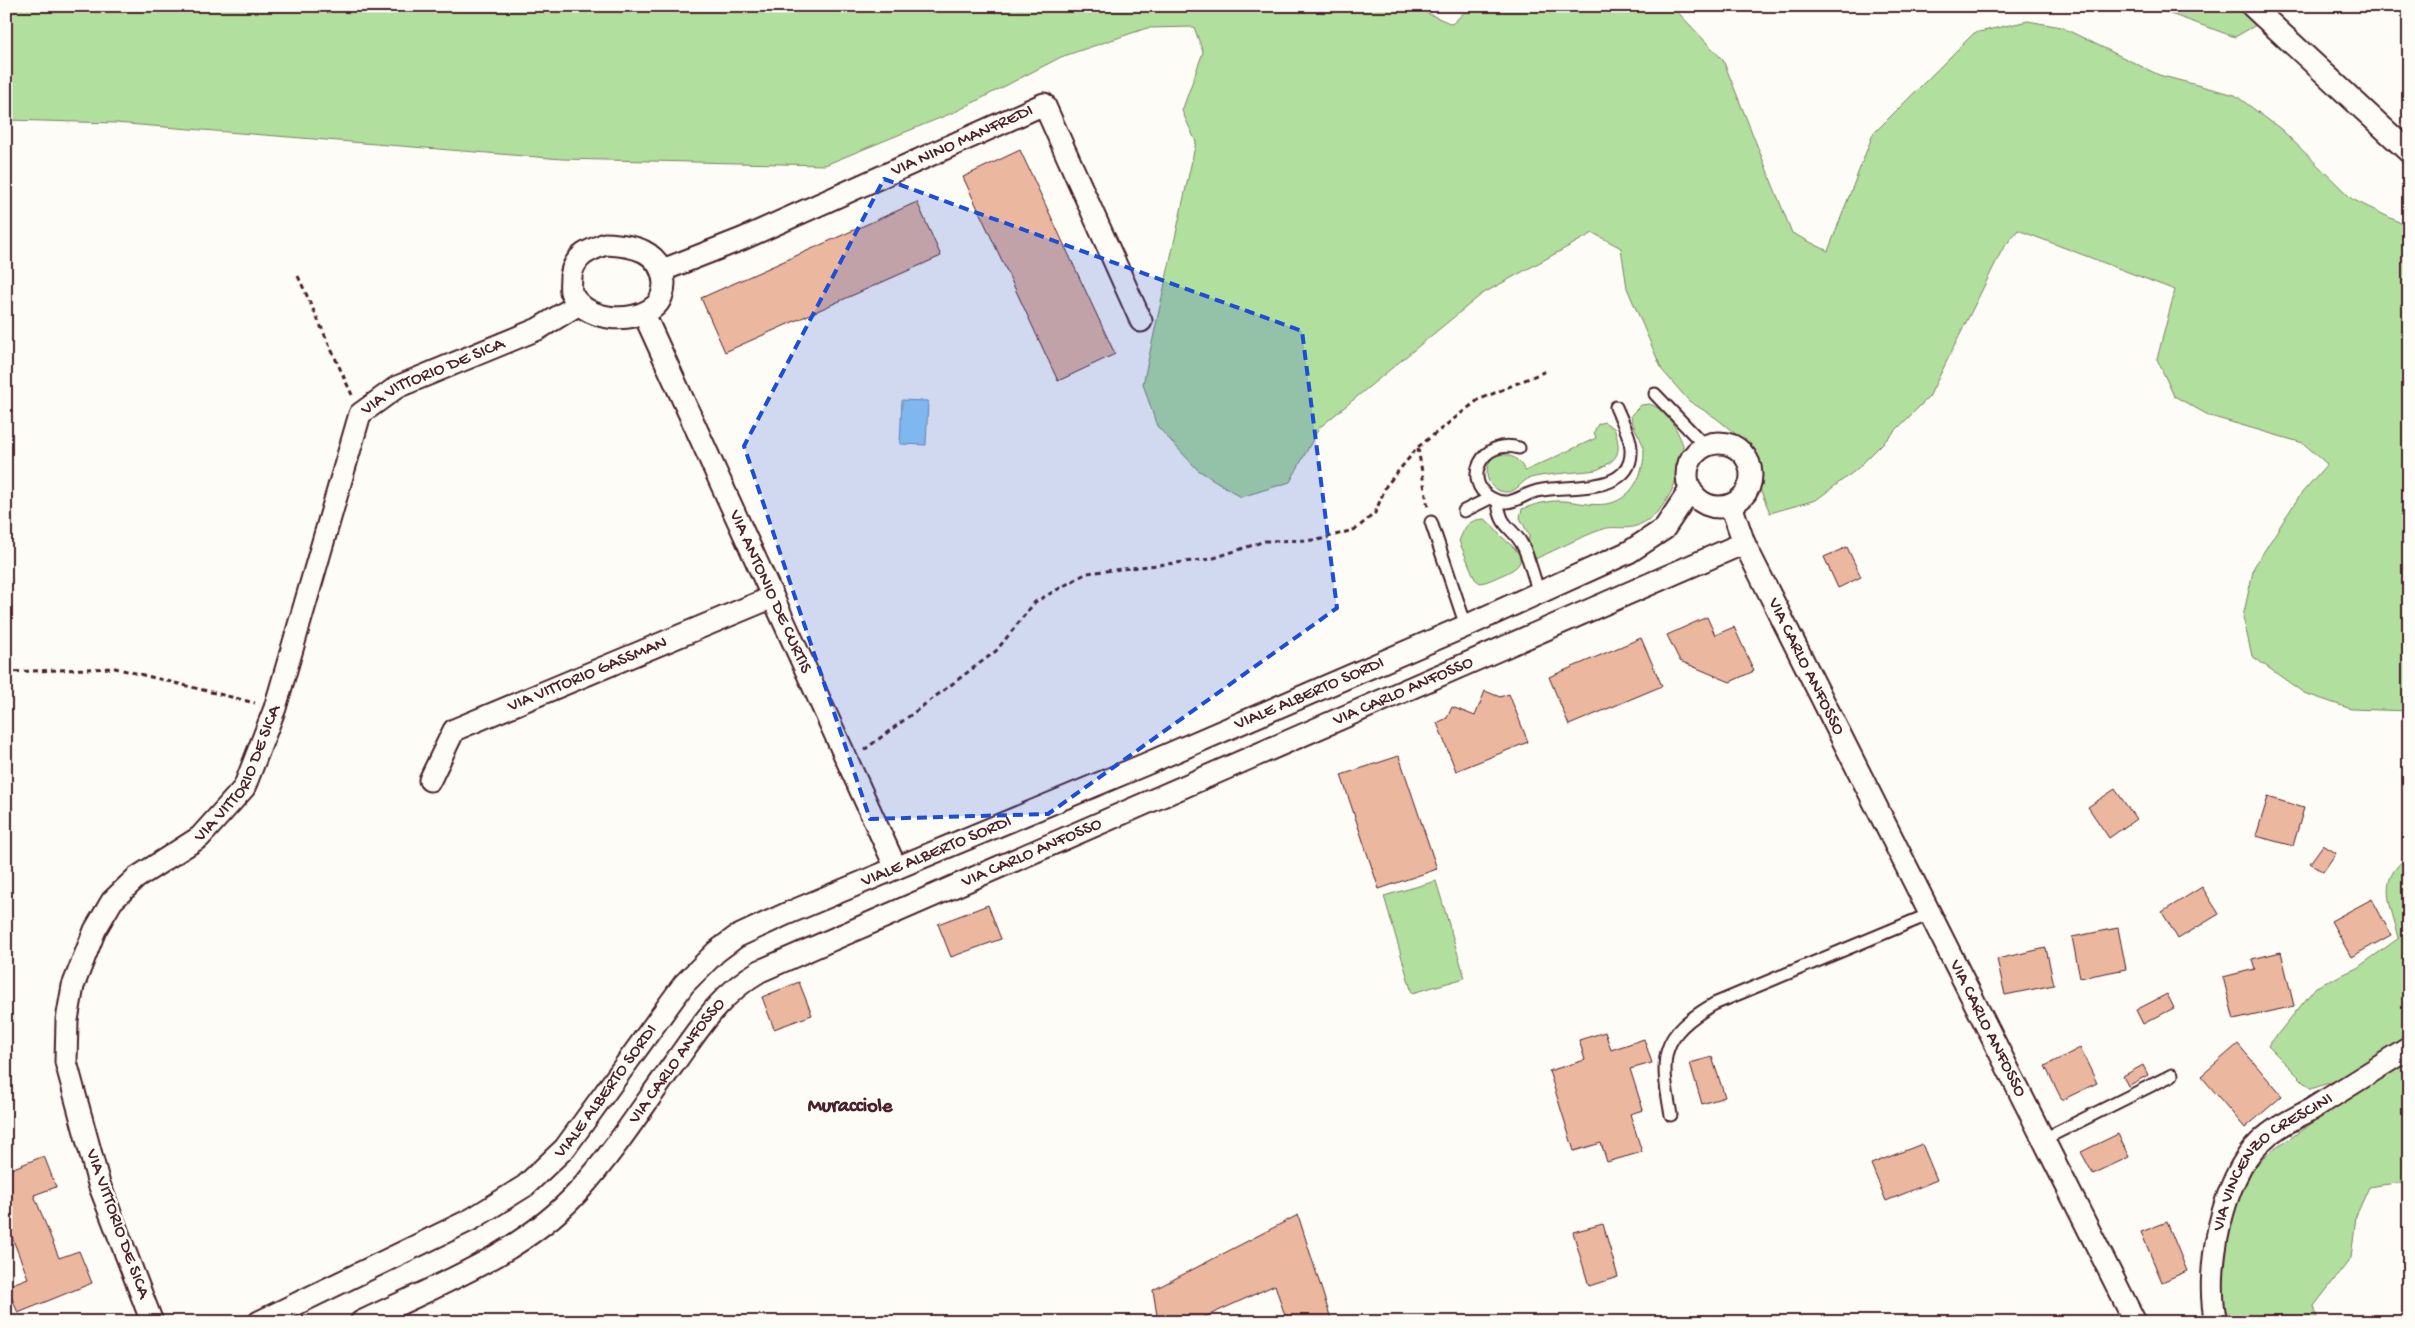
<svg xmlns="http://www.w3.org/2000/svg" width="2415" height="1328" viewBox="0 0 2415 1328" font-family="'Gochi Hand',sans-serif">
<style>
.green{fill:#b1df9d;stroke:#7e7f64}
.water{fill:#96d2f6;stroke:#788aa5}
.building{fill:#ebb79e;stroke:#4a1f2b}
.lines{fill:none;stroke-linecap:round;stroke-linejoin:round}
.service-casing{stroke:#4a1f2b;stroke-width:15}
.minor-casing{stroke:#4a1f2b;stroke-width:25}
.path{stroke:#4a1f2b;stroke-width:3;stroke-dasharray:5 4;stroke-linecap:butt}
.service{stroke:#fdfcf7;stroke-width:11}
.minor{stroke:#fdfcf7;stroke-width:21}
.marked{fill:#1d4ed8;fill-opacity:0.2;stroke:#1d4ed8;stroke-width:4;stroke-dasharray:10 6;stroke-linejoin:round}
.labels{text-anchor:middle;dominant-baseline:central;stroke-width:5;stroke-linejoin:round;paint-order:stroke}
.street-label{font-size:18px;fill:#4a1f2b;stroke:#fdfcf7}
.quarter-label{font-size:20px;font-weight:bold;fill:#4a1f2b;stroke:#fdfcf7}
</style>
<rect width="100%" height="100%" fill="#fdfcf7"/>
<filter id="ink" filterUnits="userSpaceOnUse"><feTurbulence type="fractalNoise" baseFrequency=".02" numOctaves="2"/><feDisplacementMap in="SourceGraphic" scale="10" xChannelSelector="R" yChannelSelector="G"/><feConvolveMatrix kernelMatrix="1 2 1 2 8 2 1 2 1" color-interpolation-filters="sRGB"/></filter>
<g filter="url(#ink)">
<g class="green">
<polygon points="6,6 1420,6 1420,10 1452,24 1471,6 1672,6 1723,60 1792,233 1828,251 1873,134 1974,33 2028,21 2061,27 2159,75 2235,95 2282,130 2352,199 2409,227 2409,711 2351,709 2304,693 2252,656 2243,617 2254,567 2300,495 2327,464 2303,443 2210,416 2174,396 2157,359 2175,290 2018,230 2002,250 1929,397 1856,470 1816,500 1770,513 1760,489 1753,448 1716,418 1689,401 1662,370 1627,288 1621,248 1593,233 1482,294 1319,428 1290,482 1241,497 1198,470 1157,426 1143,384 1196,142 1182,111 1203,52 1194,27 1147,28 1061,57 957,111 825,165 562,159 115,123 6,120"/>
<polygon points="2148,6 2241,6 2249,13 2256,25 2235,37"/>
<path d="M1649,404c18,5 28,25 34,41 -2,31 -16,72 -50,82 -10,2 -21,-1 -30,2 -23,8 -45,20 -68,30l-7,-11 1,-13 -9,-17 2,-9c14,-5 27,-9 42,-8 14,1 27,5 42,3 24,-3 37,-27 38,-50 1,-14 -13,-26 -13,-39l10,-10z"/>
<path d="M1604,422l10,6c8,23 6,32 -18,42 -21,3 -45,3 -66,8 -9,3 -12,13 -22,14 -11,1 -21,-8 -21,-18 -1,-25 28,-26 38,-3l71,-33 -2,-6 4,-8z"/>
<path d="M1484,519c9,5 11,12 19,19 18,15 28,25 -1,37 -7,3 -14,7 -22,8l-5,-4 -16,-38c6,-14 8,-21 25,-22z"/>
<path d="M2409,856v178l-57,41 -41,14 -43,-43 48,-59 41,-19 42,-30c-8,-34 -24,-58 10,-82z"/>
<polygon points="1436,881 1465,978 1412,993 1384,896"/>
<polygon points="2409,1056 2409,1181 2369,1187 2356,1216 2351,1258 2314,1306 2318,1322 2234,1322 2220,1301 2222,1245 2247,1176 2266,1155"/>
</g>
<polygon class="water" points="902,400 928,401 926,445 900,444"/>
<g class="building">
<polygon points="1020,150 1115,354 1058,381 963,177"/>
<polygon points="917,202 941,256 725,352 701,298"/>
<polygon points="1847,547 1861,577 1838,588 1824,557"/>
<polygon points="1707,617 1715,635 1734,627 1754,671 1730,682 1680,661 1667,635"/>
<polygon points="1641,638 1662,686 1569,725 1549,677"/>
<polygon points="1485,691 1500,697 1509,694 1528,742 1456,771 1437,723 1447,718 1452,707 1475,716"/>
<polygon points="1399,756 1437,869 1379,889 1341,775"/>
<polygon points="2115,789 2136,819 2109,838 2088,807"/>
<polygon points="2268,797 2304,808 2293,846 2256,836"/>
<polygon points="2323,845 2336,853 2323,872 2310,863"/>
<polygon points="2202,887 2219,914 2178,939 2162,912"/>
<polygon points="2372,899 2391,935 2351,957 2331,921"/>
<polygon points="988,905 1001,939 951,957 938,924"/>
<polygon points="2118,928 2126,969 2080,978 2072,937"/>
<polygon points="2046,948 2054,985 2005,995 1997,959"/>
<polygon points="2281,952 2294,1006 2234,1020 2223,977 2255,969 2252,959"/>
<polygon points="799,982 812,1015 774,1029 762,997"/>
<polygon points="2167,994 2174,1008 2143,1024 2136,1010"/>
<polygon points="1605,1032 1611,1050 1644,1039 1652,1063 1630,1069 1643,1110 1630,1114 1642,1152 1607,1162 1601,1143 1574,1151 1549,1071 1585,1060 1579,1040"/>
<polygon points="2238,1044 2282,1096 2245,1128 2201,1076"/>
<polygon points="2080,1048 2097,1083 2062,1100 2045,1066"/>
<polygon points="1712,1057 1725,1097 1702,1104 1690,1063"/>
<polygon points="2143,1065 2148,1075 2128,1086 2123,1076"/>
<polygon points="2118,1134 2129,1157 2093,1174 2081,1152"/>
<polygon points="1922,1144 1937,1180 1886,1201 1871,1164"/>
<polygon points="44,1156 56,1187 34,1195 59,1258 79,1251 92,1283 18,1313 7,1286 28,1278 6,1222 6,1171"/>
<polygon points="1298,1215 1332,1322 1287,1322 1275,1285 1194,1322 1158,1322 1153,1290"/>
<polygon points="2167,1222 2187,1271 2162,1282 2141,1232"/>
<polygon points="1603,1224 1618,1277 1589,1286 1573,1232"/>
</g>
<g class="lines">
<g class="service-casing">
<g id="service">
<polyline points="1655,394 1704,445"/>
<path d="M1519,448c-38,-11 -57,34 -28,50 19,11 29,-3 46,-7 29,-7 96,5 94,-41 0,-14 -10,-30 -15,-43"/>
<path d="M1498,502c3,29 16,24 26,46 6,14 10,30 15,45"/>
<polyline points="1464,511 1490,498"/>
<polyline points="1431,522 1466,626"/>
<path d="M1671,1115c-11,-59 -12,-79 43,-111l216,-90"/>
<polyline points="2044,1139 2172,1075"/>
</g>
</g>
<g class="minor-casing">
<g id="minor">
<polyline points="2252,6 2409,152"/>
<path d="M605,244c28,1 56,6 59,39 0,8 -3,19 -10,24 -22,18 -71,14 -83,-15 -1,-5 0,-11 0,-16 1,-8 6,-17 13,-22 6,-4 14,-7 21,-10z"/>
<path id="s1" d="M663,270l79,-31 302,-135 97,217"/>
<path id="s2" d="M644,314l252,554"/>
<circle cx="1719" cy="475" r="32"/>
<polyline points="1731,505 1744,543"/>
<path id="s3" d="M430,780l24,-50 319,-133"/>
<path id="s4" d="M152,1322l-53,-138 -33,-122 1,-42 6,-34 22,-56 17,-29 24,-23 64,-41 44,-49 31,-80 85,-294 37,-27 141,-58 41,-25"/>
<path id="s5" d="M259,1322l213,-103 53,-33 40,-38 119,-164 32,-32 20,-15 50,-23 360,-150 320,-138 163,-74 35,-23 26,-39"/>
<path id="s6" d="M361,1322c74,-36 161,-68 217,-130 37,-41 67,-89 100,-134 24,-34 45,-66 82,-87l984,-428 391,779"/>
<path id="s7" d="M2216,1322c-12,-49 6,-145 44,-180 15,-15 34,-23 52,-33 32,-20 65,-41 97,-61"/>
</g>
</g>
<g class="path">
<polyline points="298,276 352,395"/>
<polyline points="1418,448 1428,508"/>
<polyline points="6,672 115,668 255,703"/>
<polyline points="864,750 996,651 1035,602 1087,573 1211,559 1265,541 1318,540 1356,529 1375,513 1386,486 1418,447 1478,400 1546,371"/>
</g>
<use href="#service" class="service"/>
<use href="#minor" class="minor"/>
</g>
</g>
<path class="marked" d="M884,179l418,152 35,277 -289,206 -178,5 -126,-373z"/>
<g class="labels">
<g class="street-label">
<text stroke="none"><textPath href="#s1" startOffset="326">VIA NINO MANFREDI</textPath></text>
<text stroke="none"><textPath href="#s4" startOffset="1094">VIA VITTORIO DE SICA</textPath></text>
<text stroke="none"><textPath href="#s2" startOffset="305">VIA ANTONIO DE CURTIS</textPath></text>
<text stroke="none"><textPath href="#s6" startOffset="1754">VIA CARLO ANFOSSO</textPath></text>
<text stroke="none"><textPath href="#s3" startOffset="200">VIA VITTORIO GASSMAN</textPath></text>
<text stroke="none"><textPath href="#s6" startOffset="1244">VIA CARLO ANFOSSO</textPath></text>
<text stroke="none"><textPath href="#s5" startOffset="1250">VIALE ALBERTO SORDI</textPath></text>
<text stroke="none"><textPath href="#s4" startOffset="629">VIA VITTORIO DE SICA</textPath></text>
<text stroke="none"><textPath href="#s5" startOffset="845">VIALE ALBERTO SORDI</textPath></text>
<text stroke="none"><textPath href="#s6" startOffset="839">VIA CARLO ANFOSSO</textPath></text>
<text stroke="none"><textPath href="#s6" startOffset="2159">VIA CARLO ANFOSSO</textPath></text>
<text stroke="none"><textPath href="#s6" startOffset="419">VIA CARLO ANFOSSO</textPath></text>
<text stroke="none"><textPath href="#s5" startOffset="424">VIALE ALBERTO SORDI</textPath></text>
<text stroke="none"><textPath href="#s7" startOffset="184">VIA VINCENZO CRESCINI</textPath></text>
<text transform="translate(117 1224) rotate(70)">VIA VITTORIO DE SICA</text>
</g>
<g class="quarter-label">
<text x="850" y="1107">Muracciole</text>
</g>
</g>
<rect width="2415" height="1328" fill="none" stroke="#fdfcf7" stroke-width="25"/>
<rect x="12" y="12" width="2390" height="1303" fill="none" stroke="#4a1f2b" stroke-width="2" filter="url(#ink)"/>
</svg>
